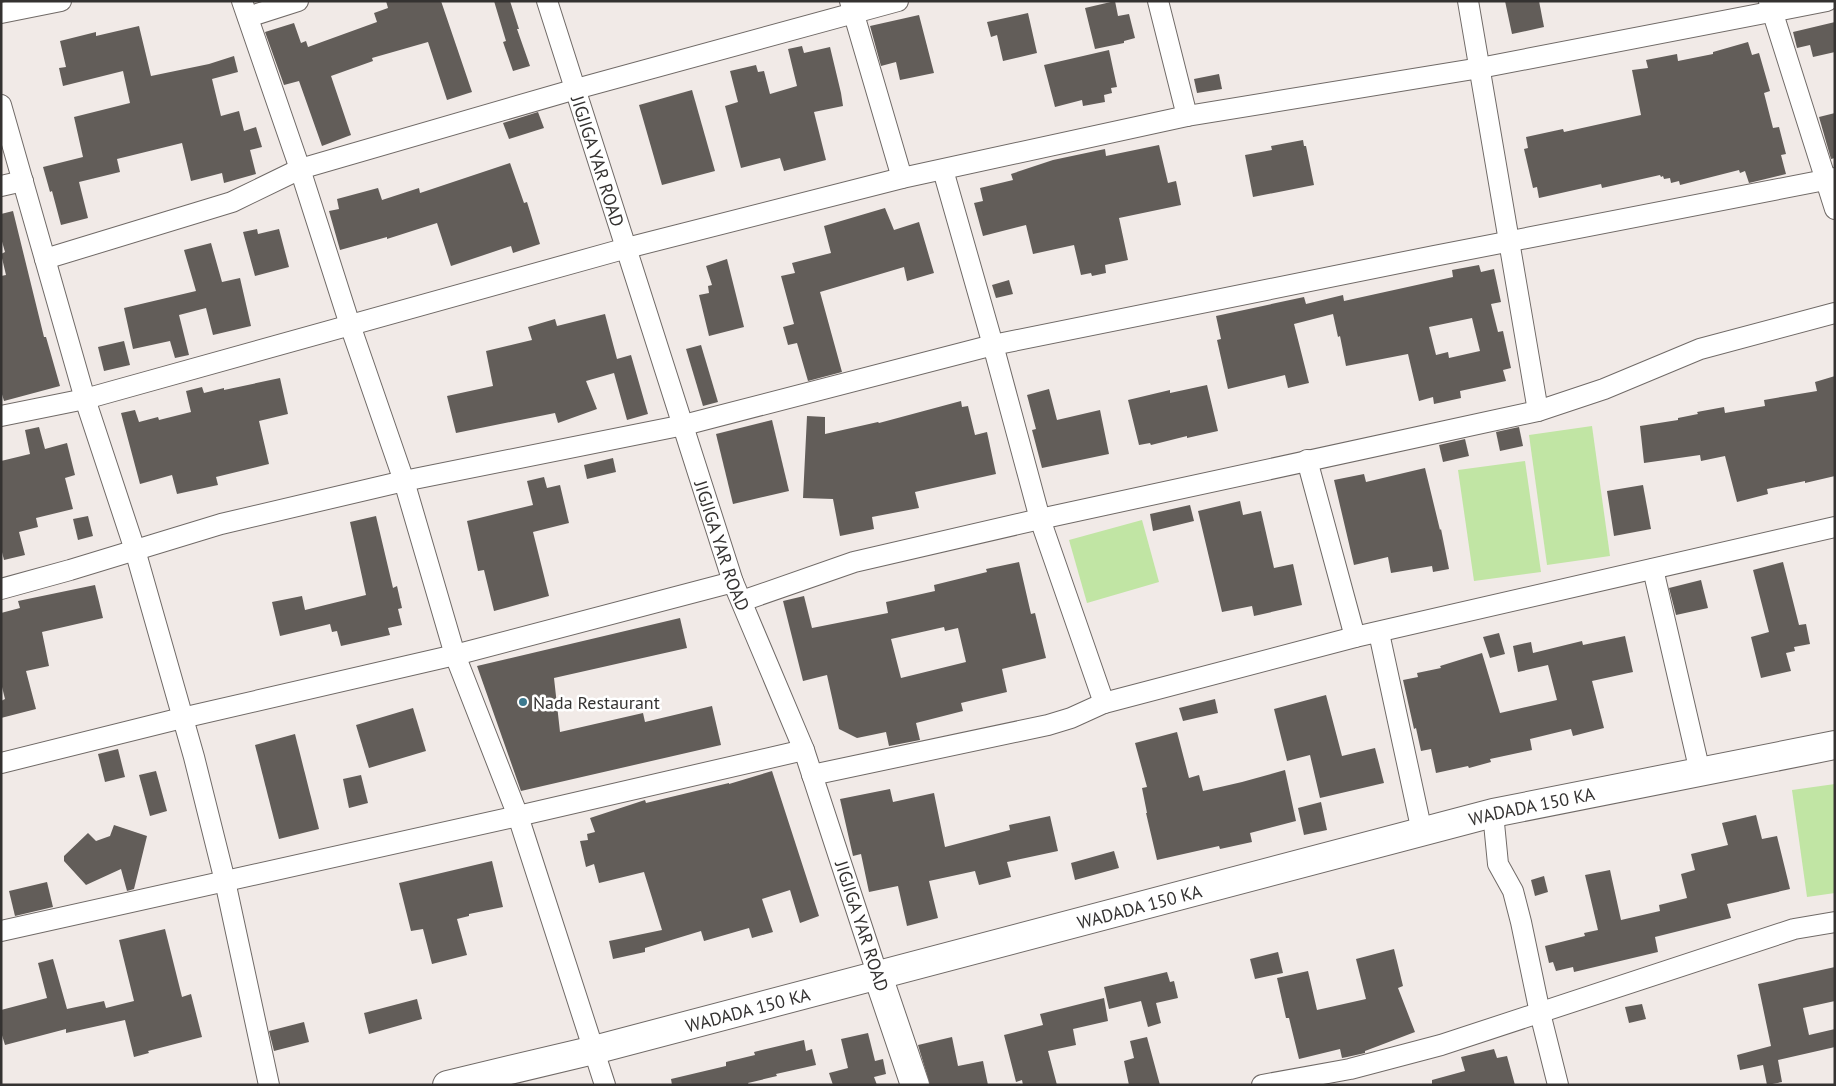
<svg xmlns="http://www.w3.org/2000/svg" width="1836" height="1086" viewBox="0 0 1836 1086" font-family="'PT Sans',sans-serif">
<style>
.park{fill:#c1e5a4}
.building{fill:#625d59;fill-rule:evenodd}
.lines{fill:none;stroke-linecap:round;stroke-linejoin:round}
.street-casing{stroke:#706a67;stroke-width:22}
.secondary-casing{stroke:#706a67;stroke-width:30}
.street{stroke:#fff;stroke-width:20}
.secondary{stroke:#fff;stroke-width:28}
.poi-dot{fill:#3c798f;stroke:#fff;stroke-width:2}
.labels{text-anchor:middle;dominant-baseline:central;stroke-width:5;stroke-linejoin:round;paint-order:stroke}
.street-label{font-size:18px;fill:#343231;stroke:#fff}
.poi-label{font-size:18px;fill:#343231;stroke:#fff;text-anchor:start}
</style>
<rect width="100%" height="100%" fill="#f1eae7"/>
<g class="park">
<polygon points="1592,426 1610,556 1547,565 1529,435"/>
<polygon points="1525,461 1541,572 1474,581 1458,470"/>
<polygon points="1142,520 1159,582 1087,603 1069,540"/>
<polygon points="1835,784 1835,893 1807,897 1792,790"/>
</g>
<g class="building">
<polygon points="386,1 441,1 472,92 447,100 428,42 372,58 373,61 331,76 351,135 322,146 299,81 284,85 265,32 294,23 301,43 306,41 308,47 377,22 374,13 388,8"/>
<polygon points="494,1 510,1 519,29 517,29 530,66 513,71 503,42 506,41"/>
<polygon points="1115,1 1118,16 1129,14 1135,38 1124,41 1124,43 1095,49 1085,8"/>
<polygon points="1505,1 1539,1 1544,27 1512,34"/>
<polygon points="1028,13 1037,53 1003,61 997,35 991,37 987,22"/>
<polygon points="919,15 934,73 900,80 896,62 881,66 870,26"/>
<polygon points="1835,22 1835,52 1813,57 1810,45 1797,48 1793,32"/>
<polygon points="139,26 151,76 209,64 234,56 238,72 212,79 221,116 239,111 244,131 256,127 262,147 250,150 256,174 224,183 222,173 191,181 182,143 117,159 120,172 79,182 88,218 61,225 52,191 50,192 43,167 83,157 74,117 130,103 123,71 63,86 59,68 66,67 60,41 96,32 96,36"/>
<polygon points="1748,42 1752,55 1759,53 1770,91 1764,93 1773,128 1779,127 1786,154 1781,155 1786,174 1749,183 1745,171 1740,173 1739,170 1680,185 1679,181 1671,183 1670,178 1664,179 1663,176 1661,177 1660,175 1602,188 1601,184 1539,198 1537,187 1533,188 1524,149 1528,148 1526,137 1563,129 1564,132 1641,115 1632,70 1648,68 1646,60 1677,54 1678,61 1713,54 1713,52"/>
<polygon points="802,46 804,53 830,47 841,93 843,106 814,112 826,160 784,171 780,158 741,168 725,106 738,102 730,71 756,65 758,72 764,71 770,94 797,86 788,49"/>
<polygon points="1109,50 1117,87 1111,88 1112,93 1104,95 1105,102 1083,106 1082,100 1055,107 1044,65"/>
<polygon points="1219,74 1222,89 1197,93 1194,79"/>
<polygon points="692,90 715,171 662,185 639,105"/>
<polygon points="538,112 544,128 509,139 503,123"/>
<polygon points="1835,113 1835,158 1831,159 1819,117"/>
<polygon points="1303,140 1304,146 1306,146 1314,185 1253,197 1245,155 1272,150 1271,146"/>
<polygon points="1159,145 1168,183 1176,181 1181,205 1119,218 1128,260 1105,265 1106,273 1092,276 1091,273 1081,275 1074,245 1033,254 1026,225 983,236 974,203 983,201 980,188 1013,180 1011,174 1053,160 1105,149 1106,156"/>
<polygon points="510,163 524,203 527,202 540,244 513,253 511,246 451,266 437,223 387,239 387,237 340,250 329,211 339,209 337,199 378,188 382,200 419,188 420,193"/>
<polygon points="885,208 894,230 919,222 934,273 907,281 904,267 820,292 842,372 808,381 797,343 788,345 783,327 794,324 781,276 795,273 792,263 831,253 824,226"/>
<polygon points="13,211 44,337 46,337 60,386 4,401 1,391 1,276 6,275 1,254 5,252 1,238 1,214"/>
<polygon points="257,229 258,234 279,229 289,267 255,276 243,232"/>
<polygon points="211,243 222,282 240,278 251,326 213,335 206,308 179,315 189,355 175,358 170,341 133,349 124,308 196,291 184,250"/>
<polygon points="727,259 744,327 709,336 699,295 709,293 708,286 712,285 706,266"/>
<path d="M1479,265l2,7 13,-3 7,33 -10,2 7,28 5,-1 8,37 -8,2 3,11 -46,10 1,7 -27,6 -1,-7 -14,4 -11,-47 -62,12 -6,-30 -2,1 -5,-23 -39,10 15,59 -21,5 -3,-13 -57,14 -11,-49 4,-1 -5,-23 88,-19 2,7 37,-9 1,6 109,-24 -1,-7zM1472,318l8,33 -31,7 -1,-6 -12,3 -7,-28z"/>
<polygon points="1009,280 1013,294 996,298 992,285"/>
<polygon points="605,314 617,359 631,355 648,414 627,420 614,373 586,381 597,409 558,423 555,413 456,433 447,396 493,386 486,351 532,340 528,327 555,319 557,326"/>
<polygon points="124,341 130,365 104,371 98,347"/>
<polygon points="701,345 718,402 703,406 686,349"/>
<polygon points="1835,376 1835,476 1805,483 1805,481 1767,489 1768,494 1737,502 1725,456 1701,461 1700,455 1644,463 1640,426 1678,420 1678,418 1698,414 1697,412 1724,407 1725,413 1765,406 1764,400 1817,391 1815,382"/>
<polygon points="280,378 288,414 259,421 269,464 216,477 218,485 177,494 172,475 140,484 121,413 135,410 139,422 158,417 159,420 191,412 186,391 202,387 204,393 224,388 224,390"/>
<polygon points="1207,385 1218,431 1187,438 1187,436 1151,445 1150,443 1139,445 1128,400 1170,390 1170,393"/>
<polygon points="1049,389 1057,420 1100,410 1109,454 1042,468 1032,430 1036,429 1027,395"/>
<polygon points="961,401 962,407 968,406 975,435 987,432 996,474 915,492 919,508 872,517 874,529 840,536 833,499 803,498 807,416 825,417 825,434 878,422 879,423"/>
<polygon points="772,420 789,491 733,504 716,434"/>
<polygon points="39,427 45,449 67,443 75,475 65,478 73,509 36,518 38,527 19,532 25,555 4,560 1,548 1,461 30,454 25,430"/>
<polygon points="1519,427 1523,446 1500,451 1496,432"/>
<polygon points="1465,439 1469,456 1443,462 1439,445"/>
<polygon points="613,458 616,472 587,479 584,465"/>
<polygon points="1425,468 1440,530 1441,529 1449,569 1433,572 1432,566 1391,573 1388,557 1354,565 1334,480 1364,474 1366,482"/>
<polygon points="544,477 547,488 560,485 569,523 533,532 549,596 494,611 484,570 478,571 467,521 533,505 527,481"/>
<polygon points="1643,485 1651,529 1614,536 1607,491"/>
<polygon points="1240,501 1243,515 1261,511 1274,568 1293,564 1302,605 1254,616 1252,606 1222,612 1198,511"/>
<polygon points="1190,505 1194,521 1153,531 1150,514"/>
<polygon points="88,516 93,536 78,540 73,519"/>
<polygon points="376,516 393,588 397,586 402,608 398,609 402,625 388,628 390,635 341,646 337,631 332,632 330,624 280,636 272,602 302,596 305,610 366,595 350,522"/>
<path d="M1019,562l12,52 4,-1 11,45 -44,11 5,23 -46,11 2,8 -47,12 4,17 -31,6 -3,-14 -29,6 -18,-9 -12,-54 -24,6 -20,-80 21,-5 8,32 76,-15 -2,-11 49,-11 -1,-6 53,-13 -1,-3zM944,627l1,4 13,-3 8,34 -65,16 -10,-39z"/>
<polygon points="1783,562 1799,625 1806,624 1810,644 1794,647 1795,651 1786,653 1791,671 1761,678 1751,637 1769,632 1753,570"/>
<polygon points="1701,580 1708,608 1676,615 1669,588"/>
<polygon points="95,585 103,618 42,632 49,666 26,671 36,709 1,718 1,701 5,699 1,683 1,613 20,608 18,601"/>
<polygon points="680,618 687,648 554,678 560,732 643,713 645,722 712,706 721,745 521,791 477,666"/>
<polygon points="1499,633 1505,654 1490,658 1483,637"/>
<polygon points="1625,636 1633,672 1592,681 1604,728 1573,736 1571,729 1530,739 1532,750 1490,759 1491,762 1469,768 1468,766 1436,773 1431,749 1421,751 1416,728 1414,729 1403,680 1418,677 1417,673 1441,668 1440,666 1482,653 1500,713 1557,700 1548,665 1518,672 1513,646 1531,642 1533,653 1582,641 1583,645"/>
<polygon points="1326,695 1342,756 1375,748 1384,783 1320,798 1310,755 1287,761 1274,709"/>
<polygon points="1215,699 1218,713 1183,721 1179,708"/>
<polygon points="413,708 426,751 369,768 356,725"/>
<polygon points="1177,732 1189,778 1199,775 1203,791 1242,782 1285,770 1296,821 1250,833 1252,842 1220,849 1219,846 1157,860 1146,813 1147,813 1142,788 1147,787 1135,743"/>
<polygon points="295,734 319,829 279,839 255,745"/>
<polygon points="118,749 125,777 105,782 98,754"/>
<polygon points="156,771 167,811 150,816 139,775"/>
<polygon points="772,771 819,916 800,923 790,890 762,899 773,932 752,938 749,928 704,941 701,931 645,948 645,952 613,959 609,941 662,930 644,872 599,883 594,864 586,867 580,841 588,840 587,834 595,832 590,818 645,800 646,803 729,783 729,784"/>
<polygon points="361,775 368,803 349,808 343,779"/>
<polygon points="890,789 893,802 934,793 945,847 1010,830 1009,825 1050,816 1058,851 1007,862 1011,877 979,885 975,871 929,881 938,918 907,926 898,886 869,892 861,854 853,856 840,799"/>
<polygon points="1321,802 1327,830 1304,835 1298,808"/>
<polygon points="1756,815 1762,839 1777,836 1790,889 1727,904 1731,918 1655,937 1658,952 1574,972 1573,967 1556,971 1553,962 1549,963 1545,946 1585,936 1584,933 1598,930 1585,875 1610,870 1621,920 1660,911 1659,905 1687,898 1681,874 1695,870 1691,854 1728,845 1722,823"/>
<polygon points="114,825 147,836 134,889 127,891 121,869 86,885 64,861 64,856 88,833 96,841 110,836"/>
<polygon points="1114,851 1119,868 1075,880 1071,863"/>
<polygon points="492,861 503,907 469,914 469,916 457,919 467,955 432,964 423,929 411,931 399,883"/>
<polygon points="1544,876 1548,892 1535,896 1531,880"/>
<polygon points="47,882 53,907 15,916 9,891"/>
<polygon points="165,929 182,997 191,994 202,1037 148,1051 149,1053 134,1057 125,1020 66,1033 66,1029 5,1045 1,1032 1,1010 47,998 38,963 53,959 67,1009 104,1001 106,1008 134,1001 119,940"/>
<polygon points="1394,949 1403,986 1398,988 1415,1032 1365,1051 1365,1053 1347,1057 1342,1058 1340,1049 1299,1059 1289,1018 1286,1018 1277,978 1308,971 1317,1010 1366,999 1356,959"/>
<polygon points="1278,952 1283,973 1255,979 1250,959"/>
<polygon points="1835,967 1835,1001 1803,1008 1809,1035 1835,1029 1835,1047 1778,1060 1782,1082 1767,1085 1763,1065 1740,1070 1737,1055 1771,1046 1758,984"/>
<polygon points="1167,972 1170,982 1174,981 1178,998 1156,1003 1161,1023 1148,1027 1141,1001 1109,1009 1104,987"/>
<polygon points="1104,998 1108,1021 1073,1029 1076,1045 1048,1051 1057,1085 1023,1085 1022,1080 1016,1082 1004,1035 1043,1025 1040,1014"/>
<polygon points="417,999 422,1019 369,1034 364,1013"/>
<polygon points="1642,1004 1646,1019 1629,1023 1625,1007"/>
<polygon points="304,1022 309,1042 274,1051 269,1031"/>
<polygon points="868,1033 875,1061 883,1059 886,1074 874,1077 877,1085 833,1085 829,1073 848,1068 841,1039"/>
<polygon points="952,1037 958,1066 983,1061 988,1085 930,1085 918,1045"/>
<polygon points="1147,1037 1160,1085 1129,1085 1124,1061 1134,1058 1130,1041"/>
<polygon points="804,1040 806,1051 812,1049 816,1065 776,1074 777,1076 748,1083 749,1085 672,1085 671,1079 726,1066 726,1062 755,1055 754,1052"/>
<polygon points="1494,1049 1497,1058 1507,1056 1515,1085 1432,1085 1432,1080 1465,1071 1461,1057"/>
</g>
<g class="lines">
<g class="street-casing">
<g id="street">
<polyline points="242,1 300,169 350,325 404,481 455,655 518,816 605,1085"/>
<path id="s1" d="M547,1l186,581 71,168 74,226"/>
<polyline points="850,1 902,178"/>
<polyline points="1158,1 1187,116"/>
<polyline points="1468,1 1538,411"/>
<polyline points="1769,1 1835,209"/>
<polyline points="1,13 61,1"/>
<polyline points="248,17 298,1"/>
<polyline points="1,105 85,399 135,550 194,757 225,881 269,1085"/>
<polyline points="943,170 993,345 1040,519 1104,703"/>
<polyline points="1,186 23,181"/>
<polyline points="45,259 232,202 300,169 576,89 898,1"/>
<polyline points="1,416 85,399 627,248 902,178 1187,116 1480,68 1827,1"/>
<polyline points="1307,460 1355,637"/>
<polyline points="1653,569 1700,772"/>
<polyline points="1,589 70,570 221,524 404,481 684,425 993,345 1434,256 1835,178"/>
<polyline points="742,601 854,562 1040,519 1538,411 1604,389 1700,349 1835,313"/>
<polyline points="1379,633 1422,832"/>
<polyline points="1,763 182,718 455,655 733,582"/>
<polyline points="812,775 1048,725 1071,718 1104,703 1355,637 1835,527"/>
<polyline points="1493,813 1498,864 1513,891 1521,922 1540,1013 1558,1085"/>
<polyline points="1,931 518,816 804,750"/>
<polyline points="1262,1085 1350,1069 1441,1045 1794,929 1835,922"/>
</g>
</g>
<g class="secondary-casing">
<g id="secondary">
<polyline points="878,976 915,1085"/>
<path id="s2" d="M447,1085l147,-35 899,-237 342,-68"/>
</g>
</g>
<use href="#street" class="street"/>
<use href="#secondary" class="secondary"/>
</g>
<circle class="poi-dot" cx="523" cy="702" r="5"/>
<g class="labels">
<g class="street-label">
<text stroke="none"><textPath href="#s1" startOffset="168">JIGJIGA YAR ROAD</textPath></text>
<text stroke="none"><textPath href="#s1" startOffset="572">JIGJIGA YAR ROAD</textPath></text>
<text stroke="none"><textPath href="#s2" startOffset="1120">WADADA 150 KA</textPath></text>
<text stroke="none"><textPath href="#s2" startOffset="715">WADADA 150 KA</textPath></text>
<text transform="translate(862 926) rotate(72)">JIGJIGA YAR ROAD</text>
<text stroke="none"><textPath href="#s2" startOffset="310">WADADA 150 KA</textPath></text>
</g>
<g class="poi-label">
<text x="533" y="702">Nada Restaurant</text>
</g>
</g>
<rect width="1836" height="1086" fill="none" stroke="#343231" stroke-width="5"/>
</svg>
